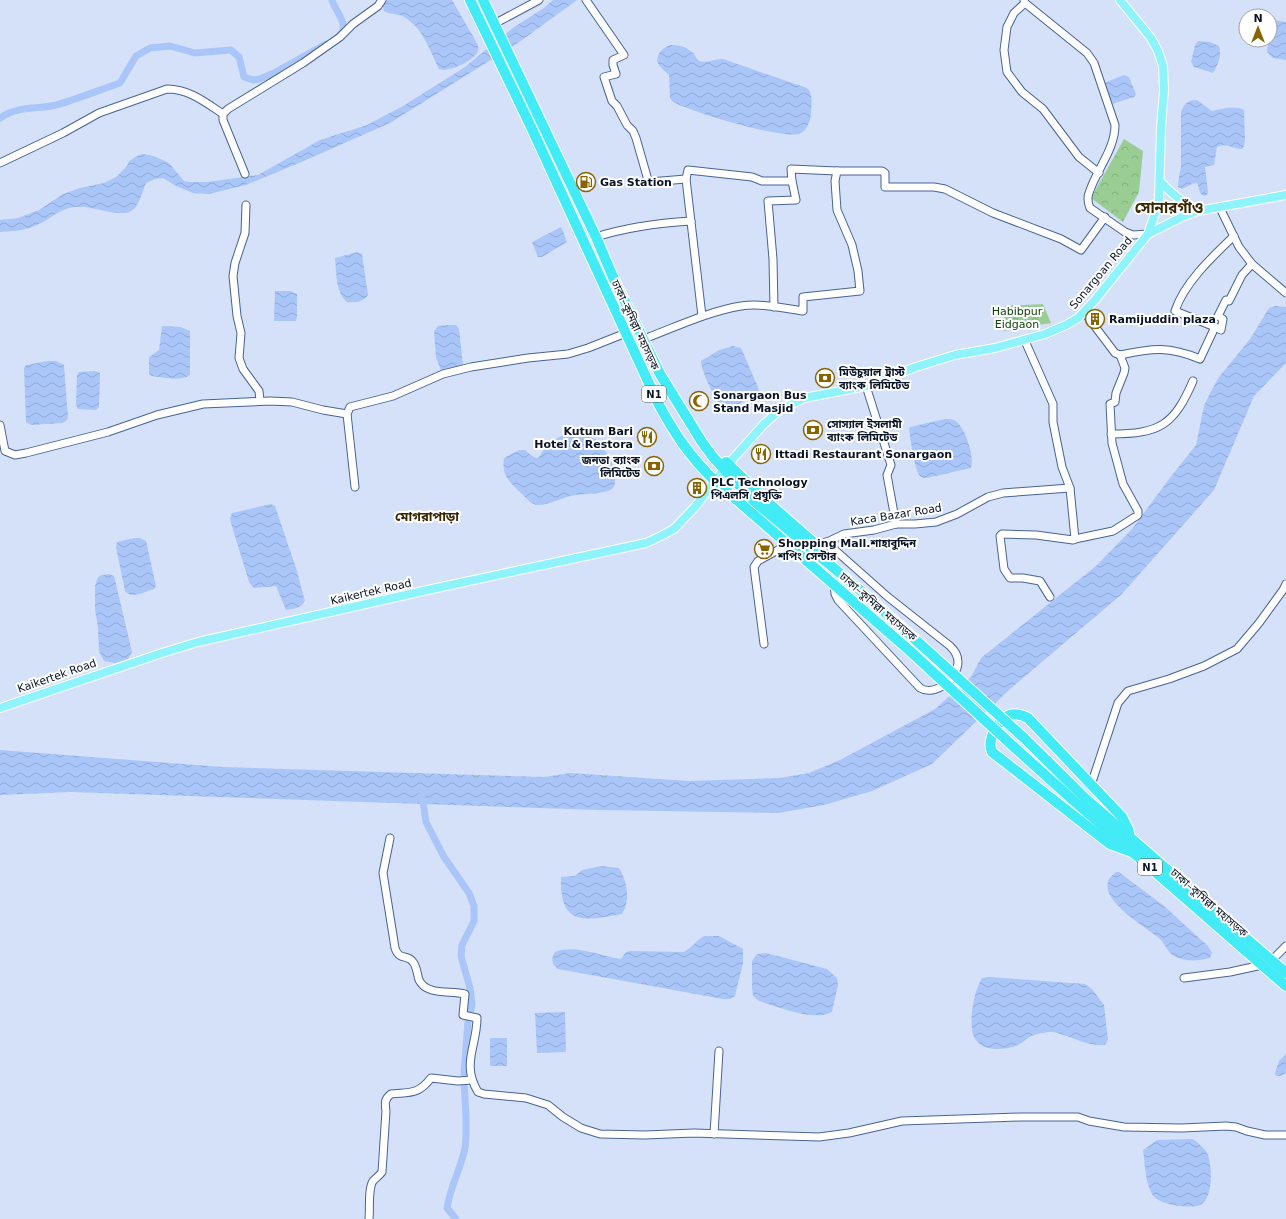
<svg xmlns="http://www.w3.org/2000/svg" width="1286" height="1219" viewBox="0 0 1286 1219" font-family="'DejaVu Sans','Noto Sans Bengali',sans-serif">
<style>
.park{fill:url(#park-crowns)}
.water{fill:url(#water-waves)}
.lines{fill:none;stroke-linecap:round;stroke-linejoin:round}
.canal{stroke:#aac6f9;stroke-width:7}
.minor-casing{stroke:#486393;stroke-width:9}
.major-casing{stroke:#fff;stroke-width:10}
.highway-casing{stroke:#fff;stroke-width:12}
.minor{stroke:#fff;stroke-width:7}
.major{stroke:#8ef3fa;stroke-width:8}
.highway{stroke:#42ebf6;stroke-width:10}
.highway-bridge-casing{stroke:#fff;stroke-width:12;stroke-linecap:butt}
.highway-bridge{stroke:#42ebf6;stroke-width:10}
.labels{text-anchor:middle;dominant-baseline:central;stroke-width:4;stroke-linejoin:round;paint-order:stroke}
.shield{fill:#fff;stroke:#535a68;stroke-width:1}
.shield-label{font-size:10px;font-weight:bold;fill:#091427}
.poi-label{font-size:11px;font-weight:bold;fill:#091427;stroke:#fff;text-anchor:start}
.street-label{font-size:11px;fill:#091427;stroke:#fff}
.park-label{font-size:11px;fill:#0e4309;stroke:#fff}
.quarter-label{font-size:13px;font-weight:bold;fill:#382600;stroke:#fff}
.district-label{font-size:15px;font-weight:bold;fill:#382600;stroke:#fff}
</style>
<defs>
<pattern id="park-crowns" width="20" height="18" patternUnits="userSpaceOnUse"><rect width="20" height="18" fill="#9acd94"/><path d="M2 6a3 3 0 1 1 6 0M12 15a3 3 0 1 1 6 0" fill="none" stroke="#83af80"/></pattern>
<pattern id="water-waves" width="16" height="10" patternUnits="userSpaceOnUse"><rect width="16" height="10" fill="#aac6f9"/><path d="M0 5q4-4 8 0t8 0" fill="none" stroke="#91a9d5"/></pattern>
</defs>
<rect width="100%" height="100%" fill="#d5e1f8"/>
<g class="park">
<polygon points="1124,139 1143,151 1139,192 1123,222 1091,198"/>
<polygon points="1043,304 1051,323 1003,331 1005,306"/>
</g>
<g class="water">
<path d="M385,0h67l26,45c0,2 1,4 0,6 -4,10 -30,22 -39,18 -9,-18 -16,-41 -35,-52 -6,-4 -14,-2 -20,-6l-2,-9z"/>
<path d="M553,0h24l-59,43 -128,80 -84,37 -60,25 -37,9 -16,-1 -17,-7 -13,-8 -8,1 -9,4c-4,9 -7,26 -17,29 -12,5 -39,-7 -54,-5 -14,1 -25,12 -36,17 -13,7 -25,7 -39,8v-12l18,-2 21,-8 24,-16 17,-6 24,-5 12,-6 11,-11 2,-5 8,-5 5,-2 8,1 13,5 6,3 15,18 6,1h17l51,-7 62,-35 47,-15 36,-19 62,-39 49,-40 30,-19z"/>
<polygon points="1274,20 1286,22 1286,60 1273,58 1267,52 1268,40 1270,40 1270,22"/>
<path d="M1198,41l12,1 9,4c3,9 -1,19 -6,27l-19,-6 -3,-5 4,-17z"/>
<path d="M670,45c10,0 17,2 24,9 2,3 3,6 6,7 7,3 15,-3 23,-2l84,29c7,7 4,17 4,26 -1,8 -4,17 -12,20 -19,5 -107,-22 -126,-32l-3,-4 -1,-23c-3,-3 -7,-6 -10,-10 -6,-9 4,-17 11,-20z"/>
<polygon points="1124,75 1129,77 1136,94 1134,97 1112,104 1111,103 1104,83"/>
<path d="M1197,100l15,11c10,-2 23,-6 32,-1l1,29 -1,7 -2,3c-9,0 -17,-7 -25,-2l-3,18 -9,2 3,25 -1,3 -3,1c-6,-3 -4,-8 -7,-13l-5,1 -10,5 -4,-2 1,-11 2,-9v-55c3,-8 7,-12 16,-12z"/>
<polygon points="561,227 563,231 567,242 542,257 538,257 532,242"/>
<path d="M357,252l5,2 6,41c-5,7 -13,8 -21,7 -12,-11 -10,-27 -12,-42v-2z"/>
<polygon points="275,291 290,291 297,294 297,316 296,321 274,321"/>
<polygon points="1275,306 1286,307 1286,363 1254,396 1214,490 1122,594 1009,690 932,764 872,791 824,805 778,813 598,810 70,792 0,795 0,750 223,767 544,777 570,773 689,781 779,778 809,773 840,760 935,709 971,677 981,658 1096,566 1132,529 1169,479 1196,445 1204,406 1210,393 1219,377 1250,339 1269,308"/>
<polygon points="447,325 456,325 459,329 463,365 463,367 447,370 441,370 436,358 434,331 438,326"/>
<path d="M162,326l19,1 9,4v44c-9,7 -28,2 -39,1l-2,-3v-16l10,-7z"/>
<path d="M733,346l8,2 17,39 1,5 -28,17c-3,0 -6,0 -9,-2 -6,-4 -22,-39 -21,-46l18,-11z"/>
<polygon points="48,361 56,361 64,365 68,418 66,421 62,423 31,425 26,422 24,368 26,365"/>
<polygon points="95,371 100,373 99,407 96,410 78,409 76,405 77,375 79,372"/>
<path d="M945,419c3,0 7,0 9,1 11,5 21,38 17,48l-44,10c-3,0 -4,0 -6,-1 -7,-6 -10,-38 -12,-47l1,-3z"/>
<path d="M568,433l11,1 17,5c11,14 18,21 19,40 0,3 0,7 -2,9 -5,6 -30,6 -38,7 -12,2 -28,11 -39,10 -6,-2 -10,-7 -14,-11 -12,-11 -21,-19 -18,-36l15,-8h6l7,6 5,2 2,-1 10,-15z"/>
<path d="M271,504l4,2 21,62 9,33c-5,8 -10,7 -19,9l-10,-24 -21,2 -3,-2 -3,-4 -18,-59 -1,-5 2,-5z"/>
<path d="M134,538h6l6,3 10,45 -2,3c-8,2 -23,11 -29,2l-9,-44 1,-5z"/>
<polygon points="109,574 114,576 116,584 132,652 128,659 115,663 104,661 99,651 98,628 95,609 95,586 98,577 102,575"/>
<path d="M601,866l18,2c8,13 12,32 3,46 -37,7 -63,13 -61,-37l14,-1 7,-6z"/>
<path d="M1116,872h3l45,34 44,40 4,7 -2,5c-12,3 -22,4 -34,-1 -8,-3 -10,-12 -16,-18 -13,-12 -62,-38 -51,-60 1,-2 5,-5 7,-7z"/>
<path d="M704,936h15l24,13v14l-8,33 -5,3h-7l-165,-30 -5,-5 -1,-6 3,-6c20,-8 45,4 66,7l5,-7 4,-1 54,1c8,-5 13,-12 20,-16z"/>
<path d="M766,953l61,16 10,9 1,7 -6,27c-17,10 -54,-5 -73,-11l-6,-5 -1,-7v-28l5,-7z"/>
<path d="M989,977l96,7 7,5 12,16 4,35 -3,5c-14,1 -25,-4 -38,-9 -5,-1 -10,-4 -15,-4 -5,0 -13,1 -18,3 -6,2 -10,7 -16,10 -17,7 -44,7 -46,-16 -2,-15 2,-37 10,-51z"/>
<polygon points="565,1012 566,1052 537,1053 535,1013"/>
<rect x="490" y="1038" width="17" height="28"/>
<polygon points="1286,1054 1286,1073 1281,1076 1276,1076 1275,1073 1279,1061"/>
<path d="M1193,1139c4,3 10,8 13,12 7,11 8,49 -6,54 -11,4 -42,0 -48,-11 -7,-12 -7,-30 -9,-44l14,-10z"/>
</g>
<g class="lines">
<g class="canal">
<path d="M332,0c3,11 19,26 7,36"/>
<path d="M0,118c19,-13 35,-8 56,-13 22,-6 43,-15 64,-22l16,-27 14,-8 20,-2 25,7 36,-3 8,7 5,20 9,3 7,-1 14,-6 52,-29"/>
<polyline points="422,795 426,822 444,857 469,893 474,906 474,921 462,945 461,956 470,988 472,1004 470,1014"/>
<polyline points="464,1073 468,1022"/>
<path d="M456,1219l-9,-11c3,-21 14,-40 18,-60 3,-19 0,-46 -1,-66"/>
</g>
<g class="minor-casing">
<g id="minor">
<polyline points="586,0 624,55 613,60 613,65 616,74 604,77 612,101 617,106 627,125 633,131 636,138 648,180 649,182 686,179"/>
<path d="M1024,0l1,3 62,50 7,10 21,62c0,25 -19,45 -26,68 -2,5 -1,10 1,15l35,24 8,3 15,-1"/>
<polyline points="1025,3 1014,13 1007,27 1004,50 1007,72 1022,92 1043,109 1079,157 1099,173"/>
<polyline points="494,24 539,0"/>
<path d="M0,163l63,-30 36,-20 68,-24c22,0 38,13 56,25"/>
<polyline points="245,174 223,120 223,114 228,109 303,63 340,37 353,24 378,6 382,0"/>
<polyline points="246,205 245,233 235,263 233,276 237,316 241,333 239,358 243,369 259,391 260,401"/>
<polyline points="1220,208 1239,247 1252,264 1286,293"/>
<path d="M596,237c31,-10 63,-14 95,-16"/>
<polyline points="774,307 773,259 768,201 796,200 792,181"/>
<polyline points="1084,312 1115,353 1120,355"/>
<polyline points="702,316 686,179 688,170 752,177 762,181 792,181 791,169 837,171"/>
<path d="M1215,327l-40,-16c9,-28 38,-55 59,-75"/>
<path d="M649,337c29,-11 61,-26 92,-31 20,-3 42,2 62,5v-14l57,-6 -2,-20 -6,-26 -15,-35 -2,-29 2,-10h45l3,2v14h49l11,2 48,24 68,26 20,11 24,-33"/>
<polyline points="1025,341 1053,404 1053,422 1062,467 1070,488 1075,539 1073,540 1036,535 1002,534 1000,536 1004,569 1010,578 1023,578 1040,581 1050,597"/>
<polyline points="866,386 891,465 887,475 896,524"/>
<polyline points="0,425 5,451 15,455 26,453 108,432 157,415 203,404 270,401 292,402 323,410 347,414"/>
<path d="M1111,434c49,0 63,-9 82,-53"/>
<polyline points="355,487 347,414 350,407 393,396 443,374 471,367 528,358 568,354 588,348 626,333"/>
<path d="M1075,539l38,-8 25,-16v-4l-15,-27 -11,-41 -2,-39 5,-2 1,-9 8,-20 1,-5 -5,-13c33,-7 49,-9 80,4l15,-32 6,3 2,-11 -5,-3 8,-16 3,1 13,-26 10,-11"/>
<path d="M826,542l62,55 62,49c5,5 8,9 8,16 0,16 -23,35 -38,26l-82,-88 -3,-6 -1,-10"/>
<polyline points="823,544 844,534 874,530 896,524 915,524 936,522 957,514 988,497 1003,493 1070,488"/>
<polyline points="764,644 754,567 758,561 787,545"/>
<polyline points="1091,785 1118,703 1128,691 1169,679 1204,666 1237,649 1259,623 1283,590 1286,584"/>
<path d="M390,838l-7,35 12,75c4,13 13,6 18,14 4,5 4,12 6,18 8,16 31,10 46,14l-2,21 14,3c0,28 -16,46 1,74l6,2 42,4 22,7 15,12 18,11 19,6 45,1 49,-2 125,4 30,-4 53,-12 118,-4h58l11,4 35,6 58,1 44,-2 10,1 11,4 18,4h21"/>
<polyline points="1272,960 1286,946"/>
<polyline points="1184,978 1230,972 1262,965"/>
<polyline points="714,1134 719,1051"/>
<path d="M369,1219c1,-9 -1,-31 4,-38 3,-3 6,-5 9,-9l4,-61c-1,-7 -2,-12 5,-17 19,-2 27,1 40,-16l27,3 14,-1"/>
</g>
</g>
<g class="major-casing">
<g id="major">
<path d="M1160,181c10,12 24,22 38,30"/>
<polyline points="1148,234 1184,216 1198,211 1286,195"/>
<polyline points="0,708 162,653 198,642 432,589 646,543 661,536 674,529 695,507 724,469 764,424 780,410 804,398 866,386 916,367 955,355 995,348 1045,334 1066,325 1078,318 1095,300 1148,234 1156,211 1159,199 1161,127 1164,90 1163,66 1158,51 1151,38 1120,0"/>
</g>
</g>
<g class="highway-casing">
<g id="highway">
<path d="M470,0l62,129 126,274c16,30 32,54 57,78l195,170"/>
<polyline points="483,0 596,237 613,277 660,374 702,442 713,457 754,501 860,590 918,642"/>
<polyline points="726,462 772,506 829,556"/>
<polyline points="1023,737 1086,799 1286,973"/>
<polyline points="1014,747 1074,801 1286,986"/>
<path d="M1130,837l-2,-8 -6,-12 -94,-99c-6,-3 -12,-5 -18,-3 -13,5 -23,25 -18,37l118,92 22,8"/>
</g>
</g>
<use href="#minor" class="minor"/>
<use href="#major" class="major"/>
<use href="#highway" class="highway"/>
<g class="highway-bridge-casing">
<g id="highway-bridge">
<polyline points="918,642 1023,737"/>
<polyline points="910,651 1014,747"/>
</g>
</g>
<use href="#highway-bridge" class="highway-bridge"/>
</g>
<defs>
<g id="fuel-ring" transform="scale(1)"><circle r="9.5" fill="#fff" stroke="#896301" stroke-width="1.5"/><path d="M-5.5-6h7V0h2V4h1.3V-2.5L3-4.5l.8-.8L6-3V5H2.5V1h-1V6h-7ZM-4.2-4.7v3.2H.2V-4.7Z" fill="#896301"/></g>
<g id="building-ring" transform="scale(1)"><circle r="9.5" fill="#fff" stroke="#896301" stroke-width="1.5"/><path d="M-4-6H4V6H1V3H-1V6H-4ZM-2.5-4.3h1.7v1.8h-1.7ZM.8-4.3h1.7v1.8H.8ZM-2.5-1h1.7V.8h-1.7ZM.8-1h1.7V.8H.8Z" fill="#896301"/></g>
<g id="bank-ring" transform="scale(1)"><circle r="9.5" fill="#fff" stroke="#896301" stroke-width="1.5"/><path d="M-6-4H6V4H-6ZM0-2.3a2.3 2.3 0 1 0 0 4.6a2.3 2.3 0 1 0 0-4.6Z" fill="#896301"/></g>
<g id="mosque-ring" transform="scale(1)"><circle r="9.5" fill="#fff" stroke="#896301" stroke-width="1.5"/><path d="M3.5-4.9A6 6 0 1 0 3.5 4.9A5 5 0 1 1 3.5-4.9Z" fill="#896301"/></g>
<g id="restaurant-ring" transform="scale(1)"><circle r="9.5" fill="#fff" stroke="#896301" stroke-width="1.5"/><path d="M-5-6h1v4h1v-4h1v4h1v-4h1v5L-1.5 .5V6h-2V.5L-5-1ZM5-6V6H3V1.5H1.5Q1.5-4 5-6Z" fill="#896301"/></g>
<g id="supermarket-ring" transform="scale(1)"><circle r="9.5" fill="#fff" stroke="#896301" stroke-width="1.5"/><path d="M-6-5.5h2.5l.6 2H6L4.5 2H-2.5L-4.4-4H-6ZM-1.5 3.2a1.3 1.3 0 1 0 .1 0ZM3 3.2a1.3 1.3 0 1 0 .1 0Z" fill="#896301"/></g>
</defs>
<g fill-rule="evenodd">
<use href="#fuel-ring" x="586" y="182"/>
<use href="#building-ring" x="1095" y="319"/>
<use href="#bank-ring" x="825" y="378"/>
<use href="#mosque-ring" x="699" y="401"/>
<use href="#bank-ring" x="813" y="430"/>
<use href="#restaurant-ring" x="647" y="437"/>
<use href="#restaurant-ring" x="761" y="454"/>
<use href="#bank-ring" x="654" y="466"/>
<use href="#building-ring" x="697" y="488"/>
<use href="#supermarket-ring" x="764" y="549"/>
</g>
<g class="labels">
<g class="shield">
<rect x="642" y="386" width="24" height="16" rx="3"/>
<rect x="1138" y="859" width="24" height="16" rx="3"/>
</g>
<g class="shield-label">
<text x="654" y="394">N1</text>
<text x="1150" y="867">N1</text>
</g>
<g class="poi-label">
<text x="600" y="182">Gas Station</text>
<text x="1109" y="319">Ramijuddin plaza</text>
<text x="839" y="372">মিউচুয়াল ট্রাস্ট<tspan x="839" dy="13">ব্যাংক লিমিটেড</tspan></text>
<text x="713" y="395">Sonargaon Bus<tspan x="713" dy="13">Stand Masjid</tspan></text>
<text x="827" y="424">সোস্যাল ইসলামী<tspan x="827" dy="13">ব্যাংক লিমিটেড</tspan></text>
<text x="633" y="431" text-anchor="end">Kutum Bari<tspan x="633" dy="13">Hotel &amp; Restora</tspan></text>
<text x="775" y="454">Ittadi Restaurant Sonargaon</text>
<text x="640" y="460" text-anchor="end">জনতা ব্যাংক<tspan x="640" dy="13">লিমিটেড</tspan></text>
<text x="711" y="482">PLC Technology<tspan x="711" dy="13">পিএলসি প্রযুক্তি</tspan></text>
<text x="778" y="543">Shopping Mall.শাহাবুদ্দিন<tspan x="778" dy="13">শপিং সেন্টার</tspan></text>
</g>
<g class="street-label">
<text transform="translate(1101 273) rotate(-50)">Sonargoan Road</text>
<text transform="translate(635 325) rotate(65)">ঢাকা–কুমিল্লা মহাসড়ক</text>
<text transform="translate(896 515) rotate(-9)">Kaca Bazar Road</text>
<text transform="translate(371 592) rotate(-13)">Kaikertek Road</text>
<text transform="translate(878 607) rotate(41)">ঢাকা–কুমিল্লা মহাসড়ক</text>
<text transform="translate(57 676) rotate(-19)">Kaikertek Road</text>
<text transform="translate(1209 903) rotate(41)">ঢাকা–কুমিল্লা মহাসড়ক</text>
</g>
<g class="park-label">
<text x="1017" y="311">Habibpur<tspan x="1017" dy="13">Eidgaon</tspan></text>
</g>
<g class="quarter-label">
<text x="427" y="516">মোগরাপাড়া</text>
</g>
<g class="district-label">
<text x="1169" y="208">সোনারগাঁও</text>
</g>
</g>
<g transform="translate(1258 28)"><circle r="19" fill="#ffffff" stroke="#9da1a9"/>
<path d="M0-3L7 15L0 10L-7 15Z" fill="#896301"/>
<text y="-6" font-size="11" font-weight="bold" text-anchor="middle" fill="#091427">N</text>
</g>
</svg>
